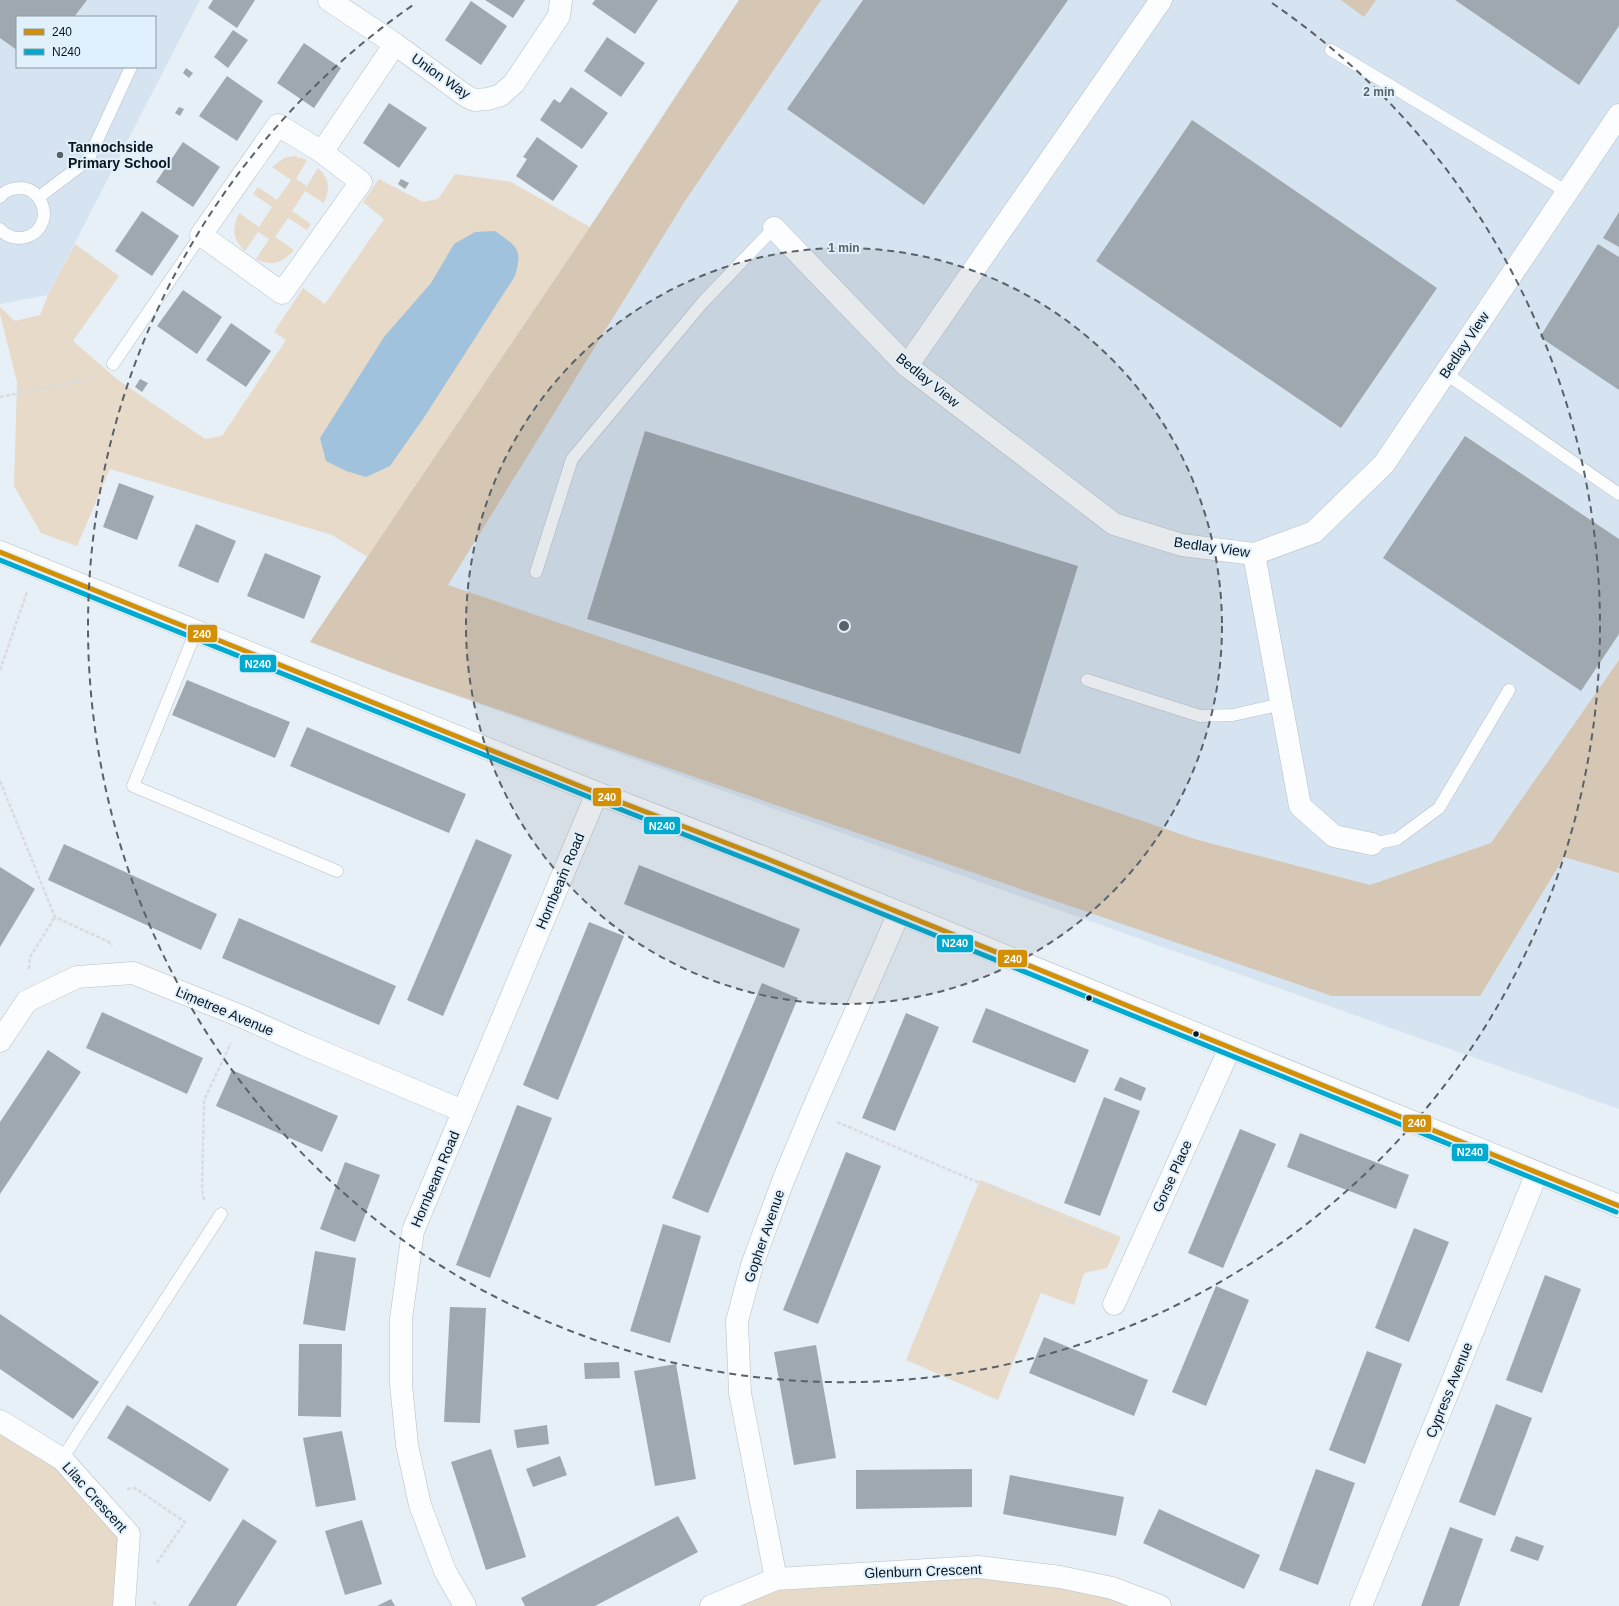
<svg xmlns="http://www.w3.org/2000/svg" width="1619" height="1606" viewBox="0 0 1619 1606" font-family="Arial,sans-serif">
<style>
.built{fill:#d6e3f0;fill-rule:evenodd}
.green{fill:#e7dac9}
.forest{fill:#d5c7b3}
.water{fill:#a1c2dc}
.building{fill:#a0a8af}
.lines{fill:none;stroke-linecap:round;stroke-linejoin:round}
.lane-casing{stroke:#b7bfc7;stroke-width:13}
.street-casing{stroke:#b7bfc7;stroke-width:23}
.secondary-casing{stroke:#b7bfc7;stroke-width:23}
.path{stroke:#d9dbde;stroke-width:2.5;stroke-dasharray:4 2;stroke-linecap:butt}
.lane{stroke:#fbfdfe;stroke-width:12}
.street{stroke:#fbfdfe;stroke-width:22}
.secondary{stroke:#fbfdfe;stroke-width:22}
.bus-1-casing{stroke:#e1f0fd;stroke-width:8}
.bus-2-casing{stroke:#e1f0fd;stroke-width:8}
.bus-1{stroke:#d49004;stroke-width:5}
.bus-2{stroke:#00a9ce;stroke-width:5}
.ring{fill:none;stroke:#596269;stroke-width:2;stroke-dasharray:7 5}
.poi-dot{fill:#596269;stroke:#e1f0fd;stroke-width:1.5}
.bus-dot{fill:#0c161d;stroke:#e1f0fd;stroke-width:1.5}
.labels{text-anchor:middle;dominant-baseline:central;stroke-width:4;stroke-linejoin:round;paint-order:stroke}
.street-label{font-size:14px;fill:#0c161d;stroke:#e1f0fd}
.poi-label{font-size:14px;font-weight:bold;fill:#0c161d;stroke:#e1f0fd;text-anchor:start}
.centre{fill:#596269;stroke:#e1f0fd;stroke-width:2}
.ring-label{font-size:12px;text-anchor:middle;font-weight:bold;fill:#596269;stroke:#e1f0fd;stroke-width:4;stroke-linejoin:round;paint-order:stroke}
.line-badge{stroke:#e1f0fd;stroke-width:1.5}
.badge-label{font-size:11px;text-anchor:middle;font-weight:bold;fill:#fff}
</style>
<rect width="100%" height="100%" fill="#e7eff7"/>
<g class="built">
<path d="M0,0h200l-152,295 -48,9zM17,17h138v50h-138z"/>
<polygon points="739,0 1619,0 1619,1109 392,673 310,642 590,227"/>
</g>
<g class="green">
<path d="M294,156l13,4 -11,19 11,7 11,-18c12,12 12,20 6,35l-19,-12 -13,20 19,13 -4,6 -19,-12 -13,19 19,13c-12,13 -21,17 -38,9l13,-20 -11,-7 -13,19c-13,-13 -13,-21 -6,-38l20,14 13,-20 -19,-13 5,-7 19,13 14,-20 -19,-13 12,-9z"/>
<polygon points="455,174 511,182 590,227 368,557 332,535 110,469 77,546 41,533 14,486 17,382 0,314 0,307 15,321 40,315 48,295 75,244 119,276 73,341 118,380 205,439 222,436 286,340 274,332 303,288 325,304 384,219 363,202 379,179 423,202 438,199"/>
<polygon points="980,1180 1121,1237 1107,1268 1084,1273 1074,1305 1041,1293 998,1400 906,1360"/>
<polygon points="0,1421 62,1459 129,1534 124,1606 0,1606"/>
<polygon points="978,1567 1160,1606 711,1606 776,1579"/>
</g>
<g class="forest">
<polygon points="739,0 821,0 685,201 448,585 1198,840 1370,885 1491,843 1619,660 1619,873 1564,857 1480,996 1332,996 392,673 310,642 590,227"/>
<polygon points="1341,0 1376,0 1364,17"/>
</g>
<path class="water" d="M495,231c22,16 28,17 20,45l-92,143 -33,47 -24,11 -20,-6 -20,-10 -6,-23 64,-101 47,-54 23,-39 21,-12z"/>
<g class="building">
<polygon points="0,0 87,0 74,17 17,17 17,50 0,38"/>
<polygon points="213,0 255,0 237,28 208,8"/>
<polygon points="485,0 525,0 513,18"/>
<polygon points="595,0 658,0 635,34 592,4"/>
<polygon points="863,0 1068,0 924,205 787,109"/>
<polygon points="1455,0 1619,0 1619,26 1579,85"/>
<polygon points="471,1 507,26 481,65 445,40"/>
<polygon points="233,30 248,40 228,68 214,57"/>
<polygon points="607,37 645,63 621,97 584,71"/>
<polygon points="304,43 341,68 314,108 277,83"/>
<polygon points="186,68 193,73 189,78 183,73"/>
<polygon points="227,76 263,101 237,141 199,116"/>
<polygon points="571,87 608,113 582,149 540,120 554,99 560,103"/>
<polygon points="389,103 427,128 399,168 363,143"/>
<polygon points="179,107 184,109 180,116 175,113"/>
<polygon points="1192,120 1437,288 1341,428 1096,261"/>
<polygon points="537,137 578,166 553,201 516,176 527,159 523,157"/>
<polygon points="183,142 220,167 193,207 156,182"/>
<polygon points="401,179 409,183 405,189 398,184"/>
<polygon points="142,211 179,236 152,276 115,251"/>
<polygon points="1619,212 1619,247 1603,238"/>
<polygon points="1598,244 1619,257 1619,390 1540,337"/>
<polygon points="183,290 222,317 197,354 157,326"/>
<polygon points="231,323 271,351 246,387 206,360"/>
<polygon points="140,379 148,383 142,392 135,387"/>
<polygon points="645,431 1078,566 1020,754 587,619"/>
<polygon points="1465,436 1619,539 1619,634 1581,691 1383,558"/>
<polygon points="119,483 154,496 137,540 103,527"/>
<polygon points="196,524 236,541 218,583 178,566"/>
<polygon points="265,553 321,576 304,619 247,596"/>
<polygon points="187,680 290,722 275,758 172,715"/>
<polygon points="307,727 466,794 449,833 290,766"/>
<polygon points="476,839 512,855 443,1016 407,1000"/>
<polygon points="64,844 217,914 201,950 48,880"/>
<polygon points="639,865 800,929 784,968 624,904"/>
<polygon points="0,867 35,889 0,947"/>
<polygon points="239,918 396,986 379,1025 222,958"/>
<polygon points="589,922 624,936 558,1100 523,1085"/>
<polygon points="762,983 798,998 708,1213 672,1198"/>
<polygon points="986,1008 1089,1050 1075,1083 972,1042"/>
<polygon points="102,1012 203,1058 187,1094 86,1048"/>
<polygon points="906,1013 939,1027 895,1131 862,1118"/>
<polygon points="48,1050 81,1072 0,1194 0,1122"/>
<polygon points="232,1070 338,1116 322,1152 216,1106"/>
<polygon points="1120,1077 1146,1088 1141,1101 1114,1090"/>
<polygon points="1104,1097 1140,1111 1100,1216 1064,1203"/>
<polygon points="517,1105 552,1118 490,1278 456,1265"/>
<polygon points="1240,1129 1276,1144 1223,1268 1188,1253"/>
<polygon points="1300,1133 1409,1175 1396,1209 1287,1167"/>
<polygon points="846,1152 881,1166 818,1324 783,1310"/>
<polygon points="345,1162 380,1175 355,1242 320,1229"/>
<polygon points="663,1224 701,1236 670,1343 630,1331"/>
<polygon points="1414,1228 1449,1242 1409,1342 1375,1328"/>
<polygon points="315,1251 356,1258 345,1331 303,1324"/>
<polygon points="1545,1275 1581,1289 1542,1393 1506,1380"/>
<polygon points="1216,1286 1249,1300 1206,1406 1172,1392"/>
<polygon points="450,1307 486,1308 480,1423 444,1422"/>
<polygon points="0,1314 99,1382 73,1419 0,1369"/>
<polygon points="1044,1337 1148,1380 1134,1416 1029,1373"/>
<polygon points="299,1344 342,1344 341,1417 298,1416"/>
<polygon points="816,1345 836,1458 794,1465 774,1352"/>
<polygon points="1367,1351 1402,1364 1365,1464 1329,1450"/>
<polygon points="619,1362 620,1378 585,1379 584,1363"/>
<polygon points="676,1364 696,1479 655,1486 634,1371"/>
<polygon points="1496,1404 1532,1418 1495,1516 1459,1502"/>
<polygon points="127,1405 229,1469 210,1502 107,1438"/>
<polygon points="547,1425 549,1444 517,1448 514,1430"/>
<polygon points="342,1431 356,1500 316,1507 303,1438"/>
<polygon points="491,1449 526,1557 486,1570 451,1462"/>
<polygon points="560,1456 567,1475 533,1487 526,1469"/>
<polygon points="972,1469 972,1507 856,1509 856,1470"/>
<polygon points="1316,1469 1355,1483 1318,1585 1279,1570"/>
<polygon points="1010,1475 1124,1497 1116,1536 1003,1514"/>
<polygon points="1159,1509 1260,1555 1244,1589 1143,1543"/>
<polygon points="678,1516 698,1552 595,1606 525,1606 521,1598"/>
<polygon points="243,1519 277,1541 236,1606 188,1606"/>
<polygon points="362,1520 382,1584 345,1595 325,1531"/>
<polygon points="1450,1527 1483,1539 1459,1606 1421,1606"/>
<polygon points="1516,1536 1544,1546 1538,1561 1510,1551"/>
<polygon points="391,1599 395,1606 377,1606"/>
</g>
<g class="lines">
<g class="lane-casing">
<g id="lane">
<polyline points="1331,50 1521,164 1567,192"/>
<path d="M0,197c5,-7 14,-9 22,-9 17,2 27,22 19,37 -8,16 -31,17 -41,4"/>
<polyline points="39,197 88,160 131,67"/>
<polyline points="113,364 201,235"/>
<polyline points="1445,373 1619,494"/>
<polyline points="536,572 572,459 703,302 774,228"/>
<polyline points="196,631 133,786 337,871"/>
<polyline points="1087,680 1200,716 1233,715 1282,704"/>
<polyline points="1372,844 1397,839 1439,808 1509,690"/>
<polyline points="62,1459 221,1214"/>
</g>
</g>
<g class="street-casing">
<g id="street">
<polyline points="329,0 395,44 466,96 474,100 488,99 501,95 514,83 559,16 561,0"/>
<polyline points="322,152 278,125 201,235 282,293 361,182 322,152 395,44"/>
<polyline points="774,228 907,366 1114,524 1182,545 1254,554 1314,532 1384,464 1619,115"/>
<polyline points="907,366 1161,0"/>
<polyline points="1254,554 1300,806 1334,836 1372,844"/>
<polyline points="0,1041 27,1001 77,977 133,973 243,1017 303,1044 463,1111"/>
<polyline points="1114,1304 1230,1048"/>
<polyline points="0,1421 62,1459 129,1534 124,1606"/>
<polyline points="776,1579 740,1393 737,1321 752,1265 783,1181 812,1111 899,913"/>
<polyline points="465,1606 445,1571 420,1505 407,1445 401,1384 401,1319 413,1231 597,793"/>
<polyline points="711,1606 776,1579 978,1567 1060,1577 1112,1588 1160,1606"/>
<polyline points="1361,1606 1537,1173"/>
</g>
</g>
<g class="secondary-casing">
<polyline id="secondary" points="0,552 597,793 770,860 1619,1206"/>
</g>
<g class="path">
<polyline points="0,397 95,378"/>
<polyline points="0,670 27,592"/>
<polyline points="0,781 55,917 109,942 112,946"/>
<polyline points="29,969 30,957 55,917"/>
<polyline points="837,1122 1113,1240"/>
<polyline points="204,1200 202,1189 204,1100 231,1043"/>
<polyline points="127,1489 135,1488 185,1522 156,1564"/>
<polyline points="153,1602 159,1606"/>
</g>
<use href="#lane" class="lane"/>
<use href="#street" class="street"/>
<use href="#secondary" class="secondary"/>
<g class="bus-1-casing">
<polyline id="bus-1" points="0,552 597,793 770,860 1619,1206"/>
</g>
<g class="bus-2-casing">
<polyline id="bus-2" points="0,560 594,799 767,867 1616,1212"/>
</g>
<use href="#bus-1" class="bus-1"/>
<use href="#bus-2" class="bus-2"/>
</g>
<circle cx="844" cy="626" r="378" fill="#596269" fill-opacity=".12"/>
<g class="ring">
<circle cx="844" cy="626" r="378"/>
<path d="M1272 3A756 756 0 1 1 416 3"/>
</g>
<circle class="poi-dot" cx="60" cy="155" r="4"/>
<g class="bus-dot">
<circle cx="1089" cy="998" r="3.5"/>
<circle cx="1196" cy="1034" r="3.5"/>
</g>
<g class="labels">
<g class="street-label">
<text transform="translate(441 76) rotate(35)">Union Way</text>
<text transform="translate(1464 345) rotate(-56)">Bedlay View</text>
<text transform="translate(928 380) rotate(39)">Bedlay View</text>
<text transform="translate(1212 547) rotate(8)">Bedlay View</text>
<text transform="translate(560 881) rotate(-67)">Hornbeam Road</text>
<text transform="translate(225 1011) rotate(23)">Limetree Avenue</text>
<text transform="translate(1172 1176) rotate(-66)">Gorse Place</text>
<text transform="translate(435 1179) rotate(-67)">Hornbeam Road</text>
<text transform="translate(764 1236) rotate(-71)">Gopher Avenue</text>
<text transform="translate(1449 1390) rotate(-68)">Cypress Avenue</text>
<text transform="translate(95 1497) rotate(48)">Lilac Crescent</text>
<text transform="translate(923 1571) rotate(-2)">Glenburn Crescent</text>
</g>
<g class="poi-label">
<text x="68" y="147">Tannochside<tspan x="68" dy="16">Primary School</tspan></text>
</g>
</g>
<circle cx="844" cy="626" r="6" class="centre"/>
<g class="ring-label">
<text x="1379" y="96">2 min</text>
<text x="844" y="252">1 min</text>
</g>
<g class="line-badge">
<rect x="187" y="624" width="31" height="19" rx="4" fill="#d49004"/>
<rect x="239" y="654" width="38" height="19" rx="4" fill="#00a9ce"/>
<rect x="592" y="787" width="30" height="20" rx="4" fill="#d49004"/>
<rect x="643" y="816" width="38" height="19" rx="4" fill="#00a9ce"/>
<rect x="936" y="934" width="38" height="19" rx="4" fill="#00a9ce"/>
<rect x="997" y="949" width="31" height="19" rx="4" fill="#d49004"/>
<rect x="1402" y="1114" width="30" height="19" rx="4" fill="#d49004"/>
<rect x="1451" y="1143" width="38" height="19" rx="4" fill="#00a9ce"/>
</g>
<g class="badge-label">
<text x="202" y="638">240</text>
<text x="258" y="668">N240</text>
<text x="607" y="801">240</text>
<text x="662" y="830">N240</text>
<text x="955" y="947">N240</text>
<text x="1013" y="963">240</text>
<text x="1417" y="1127">240</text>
<text x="1470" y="1156">N240</text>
</g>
<rect x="16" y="16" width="140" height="52" fill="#e1f0fd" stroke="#8c99a3"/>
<rect x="24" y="29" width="20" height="6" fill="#d49004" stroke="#8c99a3"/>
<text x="52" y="36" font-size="12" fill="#0c161d">240</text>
<rect x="24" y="49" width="20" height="6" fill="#00a9ce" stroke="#8c99a3"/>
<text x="52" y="56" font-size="12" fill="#0c161d">N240</text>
</svg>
